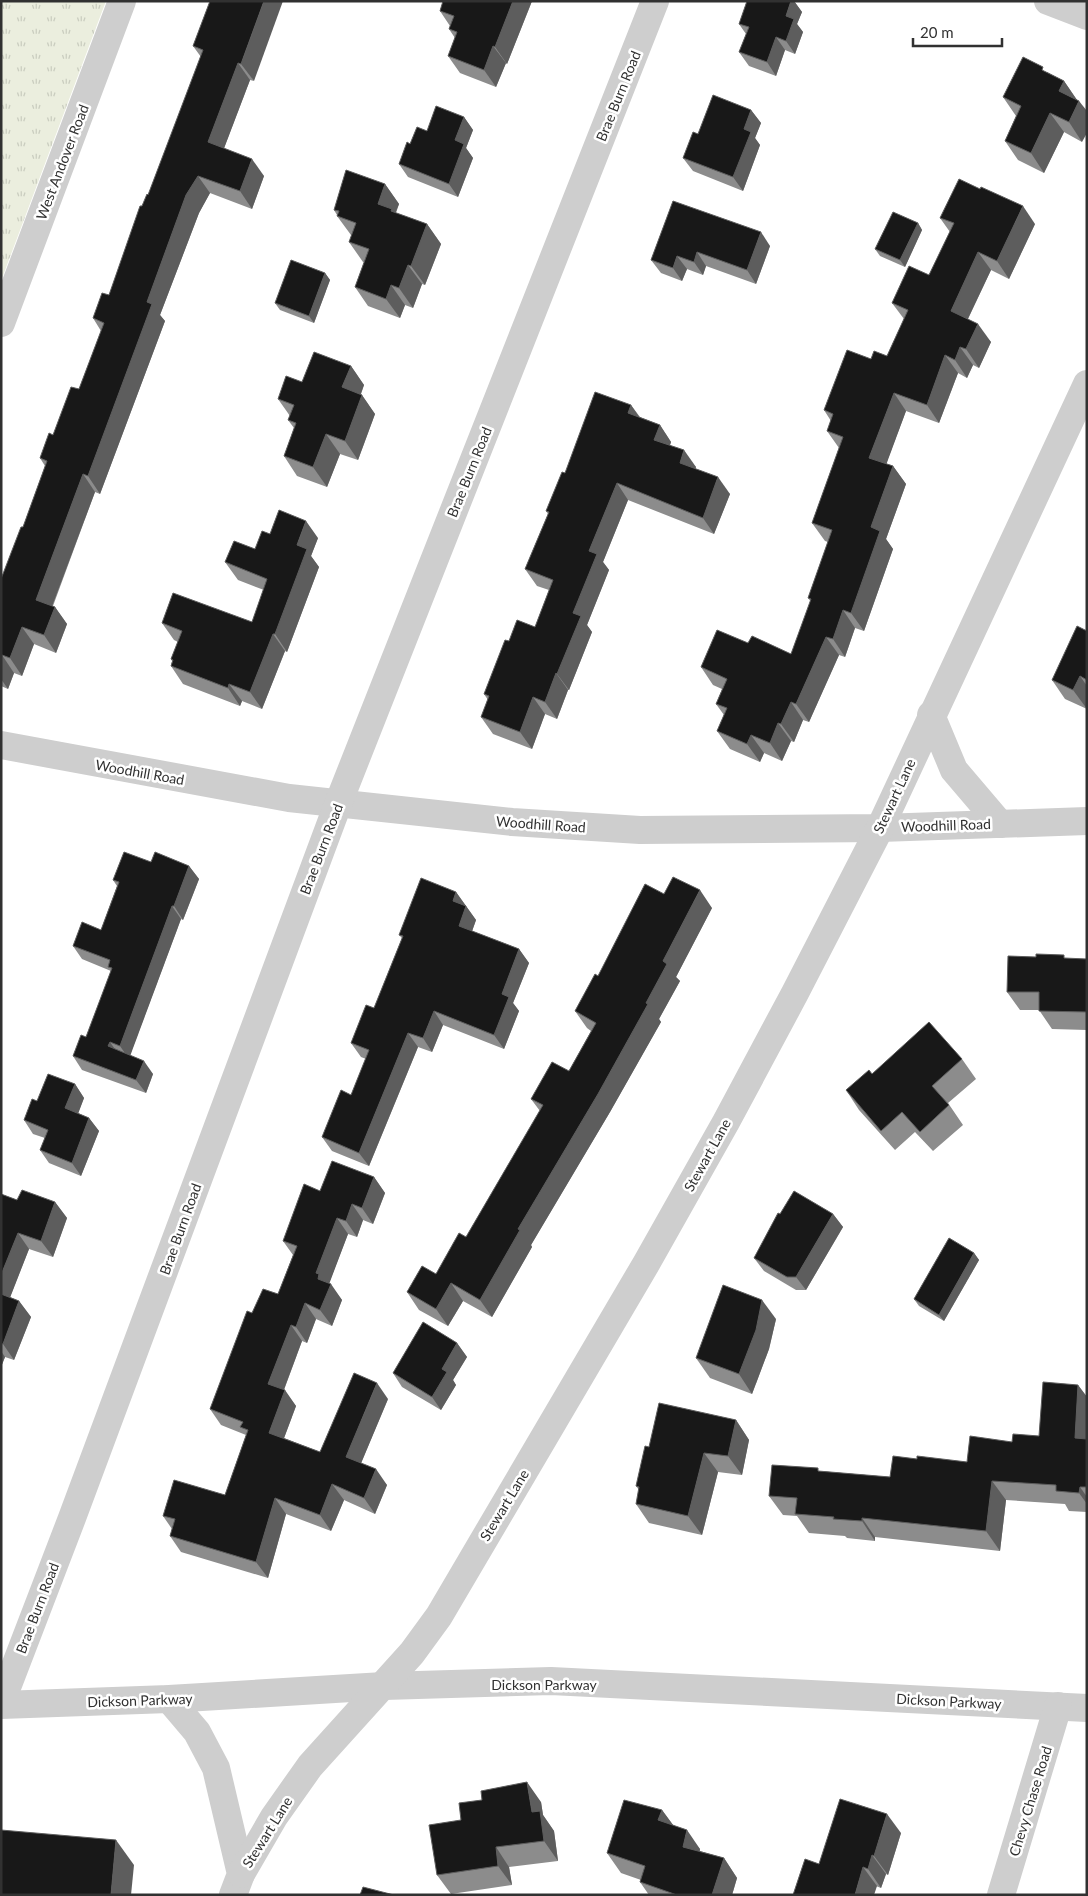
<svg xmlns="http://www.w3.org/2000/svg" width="1088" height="1896" viewBox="0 0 1088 1896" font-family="Lato,sans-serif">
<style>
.park{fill:url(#park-tufts)}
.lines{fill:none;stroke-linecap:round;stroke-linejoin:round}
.minor{stroke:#cecece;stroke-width:28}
.wall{fill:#8c8c8c}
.shaded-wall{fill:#5d5d5d}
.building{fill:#181818;stroke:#5d5d5d}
.labels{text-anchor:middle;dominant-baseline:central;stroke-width:5;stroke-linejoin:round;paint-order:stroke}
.street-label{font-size:14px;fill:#313131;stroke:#fff}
</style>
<defs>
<pattern id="park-tufts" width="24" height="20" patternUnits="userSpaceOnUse" patternTransform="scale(1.25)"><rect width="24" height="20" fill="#ebeede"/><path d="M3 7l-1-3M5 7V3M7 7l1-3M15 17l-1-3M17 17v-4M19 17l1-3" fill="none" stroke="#cacdbf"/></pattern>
</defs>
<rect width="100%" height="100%" fill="#fff"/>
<polygon class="park" points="1,1 106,1 1,281"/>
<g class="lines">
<g class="minor">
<polyline points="1048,1 1087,16"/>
<polyline points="1,323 122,1"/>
<polyline points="931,715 954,770 1000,824"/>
<polyline points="1,745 289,798 512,822 640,830 880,828 1087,821"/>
<polyline points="169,1699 197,1732 216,1768 241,1874 233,1895"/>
<polyline points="1,1703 72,1518 338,804 655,1"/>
<polyline points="1,1705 169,1699 384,1686 551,1681 1087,1708"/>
<polyline points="241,1874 274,1817 310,1766 412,1653 439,1616 646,1264 726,1122 795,993 880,828 1087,384"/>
<polyline points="1001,1895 1058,1706"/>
</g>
</g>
<g class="wall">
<polygon points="210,1 254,81 250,80 224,148 264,176 252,209 210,193 199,213 160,315 165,321 100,494 95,492 53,606 55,607 67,624 56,653 34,644 22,676 14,673 8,689 1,686 1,579 23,527 45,466 40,458 79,389 101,331 93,318 109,295 142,206 148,195 201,57 193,46"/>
<polygon points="443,1 532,1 507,64 506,63 496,87 460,73 448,56 455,38 449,29 450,26 440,11"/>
<polygon points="747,1 794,1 802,12 797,24 803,32 795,54 785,50 776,76 749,66 739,52 746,34 739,24"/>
<polygon points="1047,72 1064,81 1077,100 1082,142 1064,132 1044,173 1018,160 1005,141 1016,116 1003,97"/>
<polygon points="751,110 761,123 755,138 760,145 743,191 693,171 683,158 698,134"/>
<polygon points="464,117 473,130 466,148 473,158 458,197 408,177 399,164 410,144 427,131"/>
<polygon points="385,184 399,204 396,213 427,224 441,244 425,285 422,284 413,308 405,305 400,318 368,306 355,287 364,262 363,262 349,242 352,236 351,235 337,216 337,215 334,210"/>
<polygon points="673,201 770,246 756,284 706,266 703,275 687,269 682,281 661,273 651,260"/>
<polygon points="940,218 1035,224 1009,279 991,270 968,319 991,342 979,368 973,365 967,378 958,373 939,423 906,411 886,464 893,466 906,484 886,539 893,549 864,631 855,628 845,657 839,655 809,722 803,720 794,742 791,741 782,761 764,753 760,762 730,749 717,731 724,715 716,704 722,689 713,685 701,667 748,643 791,654 811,602 808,598 828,542 825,541 812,523 839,448 827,431 831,421 824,410 871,359 887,356 904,319 892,303 929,275 950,232"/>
<polygon points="918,223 922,230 905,267 880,256 875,249"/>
<polygon points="325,273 330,280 314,323 280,310 275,303"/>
<polygon points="351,366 364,385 361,394 375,414 358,460 340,454 327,487 297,476 284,456 294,428 288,420 290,416 278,399 302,382"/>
<polygon points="631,405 640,417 660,425 671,442 670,445 696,467 695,468 730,494 714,534 628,500 603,562 609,570 587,625 592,632 569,690 568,690 557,719 545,714 532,749 493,734 481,717 488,700 484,694 509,641 535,627 549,590 537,586 525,569 548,514 546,511 565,473"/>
<polygon points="318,538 311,556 319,567 287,652 285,651 262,709 242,701 240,706 183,684 171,666 172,661 171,659 178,642 174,640 162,623 252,622 264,590 238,580 225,562 255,549"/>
<polygon points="1087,631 1087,709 1065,699 1052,680"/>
<polygon points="151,862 189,866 199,879 183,920 181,919 130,1055 153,1074 146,1093 82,1070 73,1056 86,1037 111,971 82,959 73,946 101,930 117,886 113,880"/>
<polygon points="456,892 476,920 472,931 519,949 529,963 513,1003 519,1011 504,1049 443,1025 432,1052 418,1047 369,1166 332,1151 322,1137 351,1095 366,1059 361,1057 351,1043 374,1008 402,938 399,935"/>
<polygon points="664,894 712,908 676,977 680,981 659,1019 661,1022 610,1112 531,1245 532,1247 492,1317 463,1301 448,1326 419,1310 407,1292 436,1274 466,1237 540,1111 531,1099 569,1071 591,1031 587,1028 575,1011 598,976"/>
<polygon points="1066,959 1087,959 1087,1030 1052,1029 1039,1010 1020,1010 1007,992"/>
<polygon points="962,1059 976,1079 948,1103 963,1125 933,1151 915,1132 895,1150 859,1110 846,1090 872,1074"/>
<polygon points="75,1084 84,1098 78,1113 89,1118 99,1131 81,1176 49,1163 40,1150 45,1138 33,1134 24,1120 37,1101"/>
<polygon points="374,1177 385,1193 373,1224 363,1220 357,1237 348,1234 329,1283 342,1300 332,1326 316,1319 307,1343 302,1341 284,1390 296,1406 284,1438 320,1452 388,1399 361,1463 387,1485 375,1514 344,1500 331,1531 286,1514 268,1578 181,1552 170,1536 172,1529 163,1516 225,1495 246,1435 221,1425 210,1409 252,1313 278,1294 293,1255 283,1241 320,1191"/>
<polygon points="1,1194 17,1200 55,1202 67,1218 53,1257 29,1249 10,1297 19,1301 31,1317 14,1360 5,1357 1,1367"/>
<polygon points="780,1214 833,1214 843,1227 806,1290 796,1290 764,1271 754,1258"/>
<polygon points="974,1253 979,1260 944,1321 919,1306 914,1299"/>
<polygon points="776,1319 769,1349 752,1394 710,1378 696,1358"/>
<polygon points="457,1343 467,1357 453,1380 456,1385 441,1410 402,1387 393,1373"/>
<polygon points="1078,1385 1087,1397 1087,1512 1069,1511 1065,1504 1006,1500 1000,1551 875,1537 875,1541 847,1538 845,1536 809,1533 797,1516 783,1515 769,1496 820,1471 890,1477 917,1459 967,1462 1012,1442 1039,1436"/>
<polygon points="736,1420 749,1440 742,1475 718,1472 702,1535 649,1523 636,1504 639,1490 636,1486 649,1447"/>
<polygon points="541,1802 543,1815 554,1831 558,1861 509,1867 512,1885 451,1894 437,1875"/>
<polygon points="662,1810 673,1825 700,1849 700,1851 724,1858 737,1878 732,1895 649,1895 640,1882 641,1880 621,1873 607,1853"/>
<polygon points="901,1833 888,1875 886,1874 881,1888 819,1864"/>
</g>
<g class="shaded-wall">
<polygon points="264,1 283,1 254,81 241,64"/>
<polygon points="513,1 532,1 507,64 495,47"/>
<polygon points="791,1 794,1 802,12 797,24 803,32 795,54 786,41 786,16"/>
<polygon points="776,37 785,50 776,76 767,62"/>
<polygon points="493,46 506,63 496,87 484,70"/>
<polygon points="238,63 250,80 220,159 208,142"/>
<polygon points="1064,81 1077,100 1059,91"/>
<polygon points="1079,101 1087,111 1087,133 1082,142 1069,122"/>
<polygon points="751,110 761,123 755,138 760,145 743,191 733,177 744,129"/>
<polygon points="1050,113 1064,132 1044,173 1031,153"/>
<polygon points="464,117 473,130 466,148 473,158 458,197 449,184 455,140"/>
<polygon points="252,159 264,176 252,209 240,191"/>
<polygon points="198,176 210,193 199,213 160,315 165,321 100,494 88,476 147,302 186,195"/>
<polygon points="385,184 399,204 395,214 378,204"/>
<polygon points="1023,206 1035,224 1009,279 997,261"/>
<polygon points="918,223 922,230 905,267 900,260"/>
<polygon points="427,224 441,244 425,285 411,266"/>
<polygon points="761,232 770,246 756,284 747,270"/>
<polygon points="697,252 706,266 703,275 694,262"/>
<polygon points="978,252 991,270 963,329 951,311"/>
<polygon points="677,256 687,269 682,281 673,268"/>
<polygon points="408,265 422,284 413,308 399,288"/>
<polygon points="325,273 330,280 314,323 309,316"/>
<polygon points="391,285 405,305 400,318 386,299"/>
<polygon points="978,324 991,342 979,368 966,349"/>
<polygon points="960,347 973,365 967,378 955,360"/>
<polygon points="945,355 958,373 939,423 927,405"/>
<polygon points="351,366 364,385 356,407 342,387"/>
<polygon points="894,393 906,411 882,476 869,458"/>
<polygon points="362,395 375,414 358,460 345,441"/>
<polygon points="631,405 642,421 628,413"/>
<polygon points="660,425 671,442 666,457 654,440"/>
<polygon points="326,434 340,454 327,487 313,467"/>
<polygon points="684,450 696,467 692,479 680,463"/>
<polygon points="893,466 906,484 886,539 893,549 864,631 851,613 871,527"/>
<polygon points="83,474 95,492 48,617 36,600"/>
<polygon points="718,477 730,494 714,534 703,518"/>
<polygon points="617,483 628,500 603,562 609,570 587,625 592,632 569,690 557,674 589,551"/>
<polygon points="306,521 318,538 311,556 319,567 287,652 275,634 297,545"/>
<polygon points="55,607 67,624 56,653 44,635"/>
<polygon points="843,610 855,628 845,657 833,639"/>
<polygon points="22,627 34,644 22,676 10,658"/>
<polygon points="273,634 285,651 262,709 250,692"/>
<polygon points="826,637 839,655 809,722 796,704"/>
<polygon points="2,655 14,673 8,689 1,679"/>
<polygon points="556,673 568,690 557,719 545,702"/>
<polygon points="1080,676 1087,686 1087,709 1073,690"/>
<polygon points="229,684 242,701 240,706 228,688"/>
<polygon points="533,697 545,714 532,749 520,732"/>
<polygon points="791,702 803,720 794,742 781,724"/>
<polygon points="778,723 791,741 782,761 770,743"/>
<polygon points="751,735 764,753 760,762 747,744"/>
<polygon points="189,866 199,879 183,920 174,906"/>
<polygon points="700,890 712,908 676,977 680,981 659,1019 661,1022 610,1112 531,1245 532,1247 492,1317 480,1300 518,1229 646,1003 663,961"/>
<polygon points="456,892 466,906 453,901"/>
<polygon points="172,906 181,919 129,1059 120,1046"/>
<polygon points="466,906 476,920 469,940 459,926"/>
<polygon points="519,949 529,963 513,1003 519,1011 504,1049 494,1035 502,994"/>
<polygon points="434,1011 443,1025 432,1052 423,1038"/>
<polygon points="408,1033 418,1047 369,1166 359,1153"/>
<polygon points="110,1042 119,1055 108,1046"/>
<polygon points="144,1061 153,1074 146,1093 136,1080"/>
<polygon points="75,1084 84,1098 75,1122 65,1108"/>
<polygon points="89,1118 99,1131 81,1176 72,1163"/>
<polygon points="374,1177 385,1193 373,1224 362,1208"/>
<polygon points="55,1202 67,1218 53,1257 41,1241"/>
<polygon points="352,1204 363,1220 357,1237 346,1221"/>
<polygon points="833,1214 843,1227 806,1290 796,1277"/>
<polygon points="337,1218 348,1234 328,1287 331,1284 342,1300 332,1326 320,1310 318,1279 316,1273"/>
<polygon points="18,1233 29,1249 6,1308 1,1301 1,1275"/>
<polygon points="974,1253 979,1260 944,1321 939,1315"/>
<polygon points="451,1283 463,1301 448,1326 436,1309"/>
<polygon points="762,1300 776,1319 769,1349 752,1394 739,1374"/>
<polygon points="19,1301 31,1317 14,1360 3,1344"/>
<polygon points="305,1303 316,1319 307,1343 296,1327"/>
<polygon points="291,1325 302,1341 280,1400 268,1384"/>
<polygon points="457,1343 467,1357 453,1380 456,1385 441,1410 432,1397 442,1369"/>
<polygon points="1,1351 5,1357 1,1367"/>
<polygon points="377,1383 388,1399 357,1473 346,1457"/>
<polygon points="1078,1385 1087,1397 1087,1456 1075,1438"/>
<polygon points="285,1390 296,1406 280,1449 269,1433"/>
<polygon points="736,1420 749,1440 742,1475 728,1456"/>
<polygon points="704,1453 718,1472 702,1535 688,1516"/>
<polygon points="376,1469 387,1485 375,1514 364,1498"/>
<polygon points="992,1481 1006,1500 1000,1551 986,1531"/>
<polygon points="332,1484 344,1500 331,1531 320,1515"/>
<polygon points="1080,1487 1087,1497 1087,1504 1079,1493"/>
<polygon points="275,1498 286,1514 268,1578 256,1562"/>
<polygon points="862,1518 875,1537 875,1541 862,1521"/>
<polygon points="527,1782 541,1802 543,1815 554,1831 558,1861 544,1841 532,1812"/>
<polygon points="662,1810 676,1829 658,1820"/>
<polygon points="887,1814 901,1833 888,1875 874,1856"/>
<polygon points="687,1830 700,1849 696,1866 683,1847"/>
<polygon points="116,1840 134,1865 131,1895 111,1895"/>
<polygon points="496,1847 509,1867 512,1885 498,1866"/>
<polygon points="872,1855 886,1874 881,1888 868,1869"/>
<polygon points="724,1858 737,1878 732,1895 712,1895"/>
<polygon points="863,1867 877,1886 874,1895 855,1895"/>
</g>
<g class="building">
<polygon points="210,1 264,1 241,64 238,63 208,142 252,159 240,191 198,176 186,195 147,302 152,304 88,476 83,474 36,600 55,607 44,635 22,627 10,658 2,655 1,657 1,579 21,527 23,527 47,461 40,458 49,433 53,435 71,387 79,389 104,323 93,318 102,293 109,295 140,206 142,206 147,194 148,195 203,50 193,46"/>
<polygon points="443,1 513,1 495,47 493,46 484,70 448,56 457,32 449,29 454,16 440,11"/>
<polygon points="747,1 791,1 786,16 794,19 786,41 776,37 767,62 739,52 749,27 739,24"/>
<polygon points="1023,57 1043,67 1042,70 1064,81 1059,91 1079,101 1069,122 1050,113 1031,153 1005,141 1021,106 1003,97"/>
<polygon points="713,95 751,110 744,129 751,132 733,177 683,158 693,132 698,134"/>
<polygon points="436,106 464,117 455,140 464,144 449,184 399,164 407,142 410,144 417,127 427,131"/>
<polygon points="346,170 385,184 378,204 392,209 391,211 427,224 411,266 408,265 399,288 391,285 386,299 355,287 369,249 349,242 356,223 337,216 339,211 334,210"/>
<polygon points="959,179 980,189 981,187 1023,206 997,261 978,252 951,311 978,324 966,349 960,347 955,360 945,355 927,405 894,393 869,458 893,466 871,527 880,531 851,613 843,610 833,639 826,637 796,704 791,702 781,724 778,723 770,743 751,735 747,744 717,731 727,708 716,704 727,679 701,667 717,630 748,643 752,636 791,654 811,599 808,598 832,530 812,523 843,437 827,431 833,414 824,410 847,350 871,359 874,351 887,356 908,310 892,303 909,266 929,275 954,223 940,218"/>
<polygon points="673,201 761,232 747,270 697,252 694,262 677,256 673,268 651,260"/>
<polygon points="893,212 918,223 900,260 875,249"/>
<polygon points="291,260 325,273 309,316 275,303"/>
<polygon points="314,352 351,366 342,387 362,395 345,441 326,434 313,467 284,456 296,423 288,420 294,405 278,399 286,376 302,382"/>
<polygon points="595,392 631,405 628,413 660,425 654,440 684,450 680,463 718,477 703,518 617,483 589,551 597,554 573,613 581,616 557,674 556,673 545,702 533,697 520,732 481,717 489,696 484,694 505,640 509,641 517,620 535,627 553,580 525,569 549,512 546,511 562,472 565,473"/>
<polygon points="279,510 306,521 297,545 307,549 275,634 273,634 250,692 229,684 228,688 171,666 173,660 171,659 182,631 162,623 173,593 252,622 267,579 225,562 234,541 255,549 262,531 270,534"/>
<polygon points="1077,626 1087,631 1087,680 1080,676 1073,690 1052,680"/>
<polygon points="124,852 151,862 155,852 189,866 174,906 172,906 120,1046 110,1042 108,1046 144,1061 136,1080 73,1056 81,1035 86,1037 112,968 108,967 110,960 73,946 82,922 101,930 119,882 113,880"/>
<polygon points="673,877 700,890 663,961 667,964 646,1003 648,1004 598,1094 518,1229 520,1230 480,1300 451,1283 436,1309 407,1292 422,1266 436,1274 459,1233 466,1237 543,1105 531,1099 552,1062 569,1071 596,1023 575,1011 595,974 598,976 645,884 664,894"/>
<polygon points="421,878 456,892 453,901 466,906 459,926 519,949 502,994 509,997 494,1035 434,1011 423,1038 408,1033 359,1153 322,1137 341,1090 351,1095 369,1050 351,1043 366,1005 374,1008 403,936 399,935"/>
<polygon points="1036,954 1064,955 1064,958 1087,959 1087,1012 1039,1011 1039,992 1007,992 1008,956 1036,957"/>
<polygon points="929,1022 962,1059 932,1086 949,1105 920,1132 902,1112 881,1131 846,1090 869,1070 872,1074"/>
<polygon points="48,1074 75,1084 65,1108 89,1118 72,1163 40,1150 48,1130 24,1120 32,1099 37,1101"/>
<polygon points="332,1161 374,1177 362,1208 352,1204 346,1221 337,1218 316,1273 319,1274 318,1279 331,1284 320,1310 305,1303 296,1327 291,1325 268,1384 285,1390 269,1433 320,1452 354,1373 377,1383 346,1457 376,1469 364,1498 332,1484 320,1515 275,1498 256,1562 170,1536 175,1519 163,1516 174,1480 225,1495 248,1430 240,1427 243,1422 210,1409 247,1311 252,1313 263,1289 278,1294 297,1246 283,1241 304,1184 320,1191"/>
<polygon points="22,1190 55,1202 41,1241 18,1233 1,1275 1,1194 17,1200"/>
<polygon points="794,1191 833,1214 796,1277 787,1277 754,1258 778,1213 780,1214"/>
<polygon points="949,1238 974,1253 939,1315 914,1299"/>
<polygon points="723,1285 762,1300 756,1330 739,1374 696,1358"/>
<polygon points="1,1294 19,1301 3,1344 1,1343"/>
<polygon points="423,1322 457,1343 442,1369 447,1372 432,1397 393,1373"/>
<polygon points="1043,1382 1078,1385 1075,1438 1087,1439 1087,1487 1080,1487 1079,1493 1056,1491 1056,1485 992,1481 986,1531 862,1518 862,1521 833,1519 834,1517 795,1514 797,1498 769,1496 772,1465 818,1468 818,1471 890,1477 893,1456 917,1459 917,1456 967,1462 970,1436 1012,1442 1013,1434 1039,1436"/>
<polygon points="659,1403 736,1420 728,1456 704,1453 688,1516 636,1504 639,1487 636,1486 645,1446 649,1447"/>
<polygon points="527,1782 532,1812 540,1811 544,1841 496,1847 498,1866 437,1875 429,1825 461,1820 459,1803 482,1800 481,1791"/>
<polygon points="840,1799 887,1814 874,1856 872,1855 868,1869 863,1867 855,1895 793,1895 805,1859 819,1864"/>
<polygon points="624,1800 662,1810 658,1820 687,1830 683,1847 724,1858 712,1895 677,1895 640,1882 645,1866 607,1853"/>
<polygon points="1,1830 116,1840 111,1895 1,1895"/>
<polygon points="363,1887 394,1895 360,1895"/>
</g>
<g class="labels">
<g class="street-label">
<text transform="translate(618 96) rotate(-68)">Brae Burn Road</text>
<text transform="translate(62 162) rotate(-69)">West Andover Road</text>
<text transform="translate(469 472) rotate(-68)">Brae Burn Road</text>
<text transform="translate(140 772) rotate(10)">Woodhill Road</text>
<text transform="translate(894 796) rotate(-65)">Stewart Lane</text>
<text transform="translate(541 824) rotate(4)">Woodhill Road</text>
<text transform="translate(946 825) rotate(-2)">Woodhill Road</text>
<text transform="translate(321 849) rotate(-69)">Brae Burn Road</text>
<text transform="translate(707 1155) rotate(-61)">Stewart Lane</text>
<text transform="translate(180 1229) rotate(-70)">Brae Burn Road</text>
<text transform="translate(504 1505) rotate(-59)">Stewart Lane</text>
<text transform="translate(37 1608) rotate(-69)">Brae Burn Road</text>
<text x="544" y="1684">Dickson Parkway</text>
<text transform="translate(140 1700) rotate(-2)">Dickson Parkway</text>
<text transform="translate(949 1701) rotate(3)">Dickson Parkway</text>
<text transform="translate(1030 1801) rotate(-73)">Chevy Chase Road</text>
<text transform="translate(267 1832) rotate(-58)">Stewart Lane</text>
</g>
</g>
<rect width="1088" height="1896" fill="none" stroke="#313131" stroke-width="5"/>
<path d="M913 38v8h89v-8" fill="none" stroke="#313131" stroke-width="2.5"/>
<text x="920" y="38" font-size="15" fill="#313131" stroke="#ffffff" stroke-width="4" paint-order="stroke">20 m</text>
</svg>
